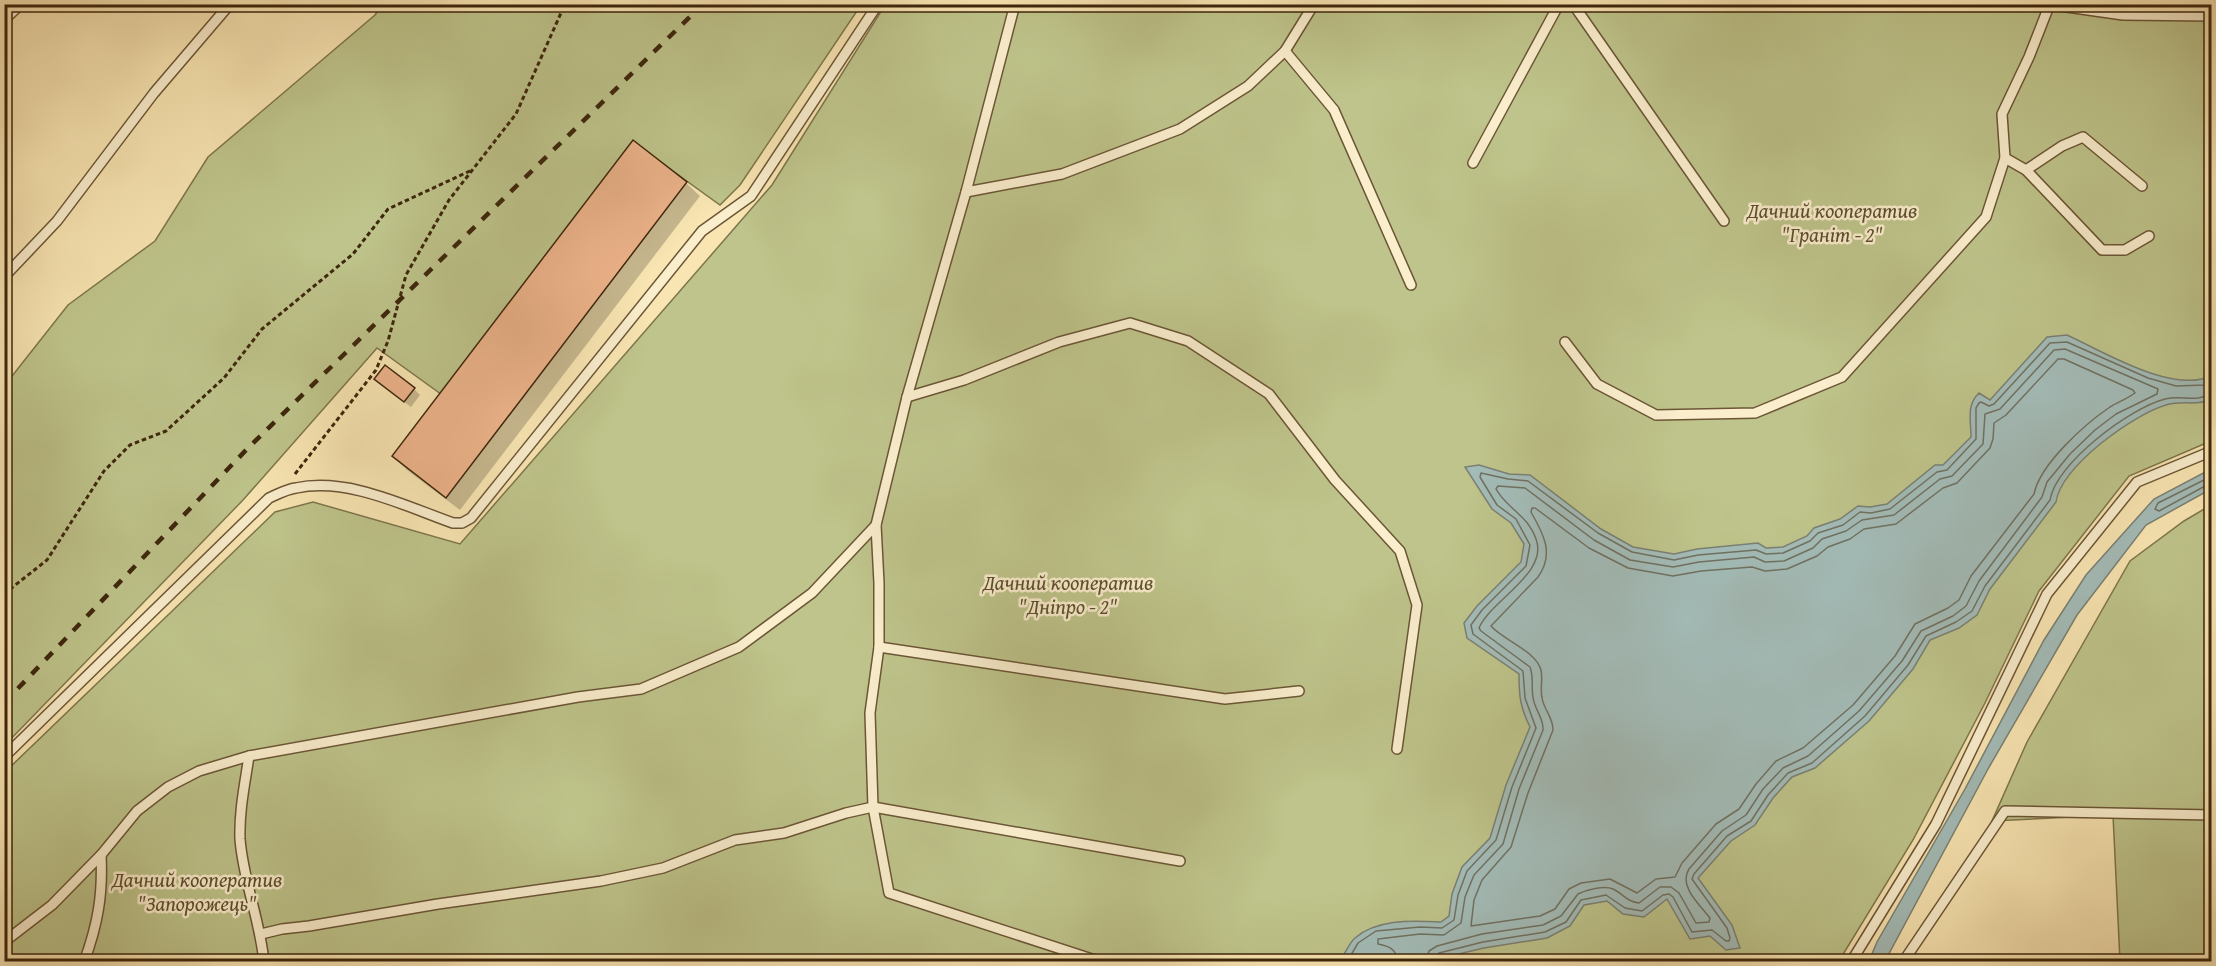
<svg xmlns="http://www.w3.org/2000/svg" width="2216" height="966" viewBox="0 0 2216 966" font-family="'Gentium Book Plus',serif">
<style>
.green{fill:#bec48b;stroke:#7e754c;stroke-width:1.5}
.water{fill:#a3bcb8;stroke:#7a8073;stroke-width:1.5}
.shadow{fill:#0003}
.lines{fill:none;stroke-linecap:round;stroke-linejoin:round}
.shore{stroke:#707162;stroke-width:1.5}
.building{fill:#edb38a;stroke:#3d260c;stroke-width:1.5}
.lane-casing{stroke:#6c5636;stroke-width:12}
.path{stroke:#3d260c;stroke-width:3;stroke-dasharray:4.5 3;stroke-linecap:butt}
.lane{stroke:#faeecd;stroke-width:9}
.rail{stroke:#3d260c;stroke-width:4.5;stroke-dasharray:10 10;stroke-linecap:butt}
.labels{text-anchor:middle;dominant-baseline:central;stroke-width:5;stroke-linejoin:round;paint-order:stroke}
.park-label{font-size:21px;font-style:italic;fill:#5d4e2c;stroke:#faeecd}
</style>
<rect width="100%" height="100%" fill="#f8e5b2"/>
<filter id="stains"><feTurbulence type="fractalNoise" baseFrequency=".00333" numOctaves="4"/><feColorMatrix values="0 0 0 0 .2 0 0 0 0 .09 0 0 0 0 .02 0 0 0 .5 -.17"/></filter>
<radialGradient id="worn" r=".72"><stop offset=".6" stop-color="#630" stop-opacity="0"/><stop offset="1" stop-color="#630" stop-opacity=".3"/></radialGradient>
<g class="green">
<polygon points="382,5 861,5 740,185 720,205 638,146 445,397 377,348 243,500 5,745 5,385 68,305 155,241 208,157 375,15"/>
<polygon points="885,5 2211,5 2211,441 2129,476 2039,591 1985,703 1913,840 1839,961 5,962 5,772 275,512 313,502 460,544 772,185"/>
<polygon points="2211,505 2211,961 2120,961 2113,815 1992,821 2027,742 2130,561 2184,521"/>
</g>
<g class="water">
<path d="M2067,335c37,17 105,59 144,41v24c-15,6 -29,0 -45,5 -32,9 -106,62 -110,97l-66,87 -13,26 -18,13 -29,12 -17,29 -44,52 -54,47 -23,9 -19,21 -18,27 -24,16 -33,37 34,47 8,23 -14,2 -16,-14 -20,3 -23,-40 -23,18 -21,-3 -16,-13 -23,4 -14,21 -23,12 -63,10 -55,13 -26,1 -24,-4 -15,3h-24c5,-7 9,-18 15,-23 23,-20 59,-17 86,-16l8,-6 3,-22 10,-27 28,-29 16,-53 24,-58c-10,-20 -11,-31 -11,-53l-52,-36 -3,-15 13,-17 44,-44 3,-18 -13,-21 -19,-14 -27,-42 14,-2 30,9 21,1 71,54 32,18 41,7 23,-5 61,-6 8,5 17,-1 24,-11 7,-8 26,-9 18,-13 12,1 17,-3 48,-39h8l28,-28c0,-16 -5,-32 8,-44l11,7 57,-63z"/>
<polygon points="2211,469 2211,489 2146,525 2077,615 1988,769 1885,961 1869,961 1877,942 1965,789 2044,640 2086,575 2154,499"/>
</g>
<g class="shadow">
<polygon points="686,183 700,196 460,510 407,470 393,456"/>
<polygon points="383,386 414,389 420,395 411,407"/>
</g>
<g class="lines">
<g class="shore">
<path d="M2058,359h6l69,31 2,3c-8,6 -17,9 -25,14 -25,17 -70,57 -76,87l-63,82 -12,24 -11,8 -33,16 -20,32 -42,49 -50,43 -27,13 -20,23 -17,25 -23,15 -34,39 -7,14 -19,2 -19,14 -27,-14 -29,4 -12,6 -14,20 -15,7 -69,10 3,-26 8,-20 29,-33 17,-54 25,-63c0,-13 -9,-20 -11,-32 -2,-9 1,-19 -1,-28 -5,-19 -38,-30 -50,-44l47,-49c17,-23 5,-44 -7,-65l1,-4h3l54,40 39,20 45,8 28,-5 51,-4 13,4 22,-2 30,-13 11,-9 22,-8 14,-10 32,-5 47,-36 14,-5 33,-35 3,-9 1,-16 12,-8z"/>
<polyline points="2212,476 2158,503 2155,509 2159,511 2207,485 2212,485"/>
<polyline points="1347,962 1358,943 1376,931 1420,927 1442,928 1454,920 1458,895 1467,871 1496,840 1512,787 1536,728 1525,698 1523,671 1473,634 1471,625 1482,610 1526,566 1530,545 1516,519 1497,505 1480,477 1481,473 1508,479 1528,481 1598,533 1632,552 1674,560 1698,555 1756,550 1766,554 1783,553 1810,541 1818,533 1843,525 1860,512 1871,513 1890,509 1937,472 1947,470 1976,439 1976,408 1979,403 1981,402 1989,406 1994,404 2050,343 2067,342 2148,378 2176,386 2205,385 2212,382"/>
<path d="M1397,962c0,-13 -8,-16 -19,-18v-5l42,-5 24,1 17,-12 4,-26 9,-22 29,-31 16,-55 24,-59c1,-12 -9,-21 -10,-33 -2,-10 1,-20 -3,-30l-49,-36 -2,-3c12,-28 70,-55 57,-89 -9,-25 -29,-30 -40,-50l2,-3 27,2 69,52 36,20 43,7 26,-5 55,-5 11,5 19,-1 29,-13 9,-9 24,-8 16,-11 32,-5 46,-36 12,-3 31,-32 2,-30 15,-5 54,-59 11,-1 93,40 -1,5 -41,20 -21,16 -25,24 -23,28 -5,15 -63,84 -13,25 -13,10 -32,15 -19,30 -43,50 -51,45 -25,12 -20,21 -17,26 -24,16 -33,38c-11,17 11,36 21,49l-1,4 -13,1 -17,-30 -8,-6h-11l-21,16c-14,-2 -15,-9 -26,-14 -9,-4 -27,1 -35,5l-17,22 -18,9 -61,9 -45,12 -8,5 -3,11"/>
<path d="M1434,962l1,-6 4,-3 44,-11 62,-10 21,-10 15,-22 25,-5 19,13 17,3 21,-16 6,-1 4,3 19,35 20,-2 14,11h3l1,-3 -3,-10 -35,-49 2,-5 33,-38 24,-15 17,-26 20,-22 24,-10 53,-47 43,-51 18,-29 30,-14 16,-11 13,-25 65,-86c6,-37 80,-92 115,-101 12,-3 22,0 33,-1 5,-1 9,-3 14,-3"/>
</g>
</g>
<g class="building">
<polygon points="633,140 687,182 446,498 392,456"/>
<polygon points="385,365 415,388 404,402 374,379"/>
</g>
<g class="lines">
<g class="lane-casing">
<g id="lane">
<polyline points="1573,4 1724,221"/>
<polyline points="2046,4 2123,15 2212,16"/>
<polyline points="4,20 21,4"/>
<polyline points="1285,51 1334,110 1411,285"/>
<polyline points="2005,158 2026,170 2102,250 2125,250 2149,236"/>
<polyline points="1473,163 1559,4"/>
<polyline points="2026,170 2062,146 2083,137 2142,186"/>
<polyline points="966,192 1062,174 1180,129 1248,86 1285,51 1314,4"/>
<polyline points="4,277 57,221 154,93 230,4"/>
<polyline points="1565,342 1597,384 1656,415 1755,413 1842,377 1986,217 2005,158 2002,114 2029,57 2049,6"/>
<polyline points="907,397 964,380 1059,342 1130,323 1188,341 1269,394 1335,480 1400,551 1417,605 1397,749"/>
<polyline points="876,525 879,583 879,647 870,713 873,807 889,893 1101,962"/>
<polyline points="879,647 1225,699 1299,691"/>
<path d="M249,756c-4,27 -10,55 -9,83 3,41 20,81 24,123"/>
<path d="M4,757l265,-259c9,-4 18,-9 27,-10 52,-11 109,18 157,35h9l9,-5 231,-287 49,-35 127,-192"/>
<polyline points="261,934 282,929 309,926 438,904 601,881 663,868 735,840 784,833 846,813 873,807 1180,861"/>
<polyline points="4,942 52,905 101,855 137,811 168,787 199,771 249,756 578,697 641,689 739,647 812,593 876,525 907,397 966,192 1015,4"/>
<path d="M84,962c14,-38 19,-68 17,-107"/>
<polyline points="1851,962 1936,824 2047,594 2137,482 2212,451"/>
<polyline points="1903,962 2005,811 2212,815"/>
</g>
</g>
<g class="path">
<polyline points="295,474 376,370 388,341 406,275 449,200 516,114 565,4"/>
<polyline points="4,594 47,560 104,471 130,445 166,431 224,378 262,329 353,254 388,209 472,170"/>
</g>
<use href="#lane" class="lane"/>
<polyline class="rail" points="4,703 248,448 703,4"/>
</g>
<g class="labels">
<g class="park-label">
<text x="1832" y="210">Дачний кооператив<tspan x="1832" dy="24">"Граніт - 2"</tspan></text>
<text x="1068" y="582">Дачний кооператив<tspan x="1068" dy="24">"Дніпро - 2"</tspan></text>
<text x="197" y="879">Дачний кооператив<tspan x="197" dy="24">"Запорожець"</tspan></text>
</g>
</g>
<rect width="2216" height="966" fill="none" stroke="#f8e5b2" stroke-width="24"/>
<rect x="6" y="6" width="2204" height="954" fill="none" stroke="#3d260c" stroke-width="3"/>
<rect x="12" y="12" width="2192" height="942" fill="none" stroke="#3d260c" stroke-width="1.5"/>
<rect width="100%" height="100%" filter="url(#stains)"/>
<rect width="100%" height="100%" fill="url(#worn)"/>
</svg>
